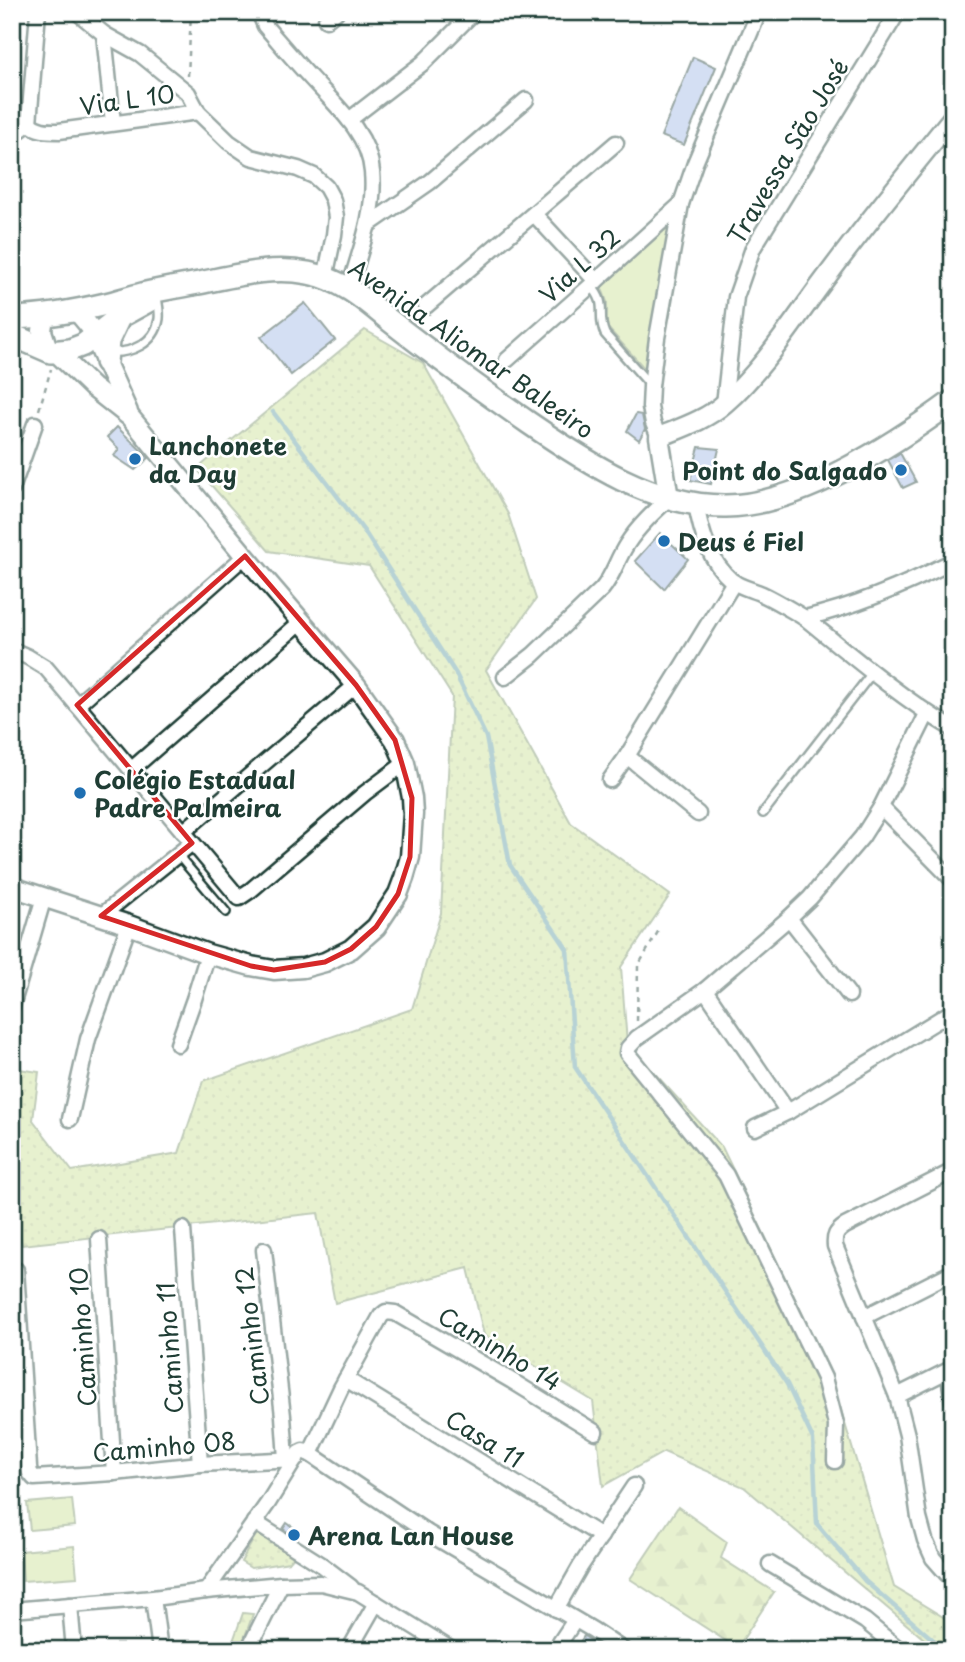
<svg xmlns="http://www.w3.org/2000/svg" width="965" height="1662" viewBox="0 0 965 1662" font-family="'Playpen Sans',sans-serif">
<style>
.grass{fill:url(#grass-dots);stroke:#748e65;stroke-width:2}
.forest{fill:url(#forest-firs);stroke:#748e65;stroke-width:2}
.park{fill:#cae096;stroke:#748e65;stroke-width:2}
.lines{fill:none;stroke-linecap:round;stroke-linejoin:round}
.stream{stroke:#619ca2;stroke-width:4.5}
.building{fill:#a1b8e5;stroke:#1f3d34;stroke-width:2}
.service-casing{stroke:#1f3d34;stroke-width:12}
.minor-casing{stroke:#1f3d34;stroke-width:19}
.tertiary-casing{stroke:#1f3d34;stroke-width:23}
.secondary-casing{stroke:#1f3d34;stroke-width:26}
.path{stroke:#1f3d34;stroke-width:2.5;stroke-dasharray:5 5;stroke-linecap:butt}
.service{stroke:#fff;stroke-width:7}
.minor{stroke:#fff;stroke-width:14}
.tertiary{stroke:#fff;stroke-width:18}
.secondary{stroke:#fff;stroke-width:21}
.marked{fill:none;stroke:#d62828;stroke-width:5;stroke-linejoin:round}
.poi-dot{fill:#1f6fb2;stroke:#fff;stroke-width:2.5}
.labels{text-anchor:middle;dominant-baseline:central;stroke-width:5;stroke-linejoin:round;paint-order:stroke}
.street-label{font-size:24px;fill:#1f3d34;stroke:#fff}
.poi-label{font-size:24px;font-weight:bold;fill:#1f3d34;stroke:#fff;text-anchor:start}
</style>
<defs>
<pattern id="grass-dots" width="8" height="8" patternUnits="userSpaceOnUse" patternTransform="scale(1.75)"><rect width="8" height="8" fill="#cae096"/><path d="M2 2h.1M6 6h.1" fill="none" stroke="#adc182" stroke-width="1.8" stroke-linecap="round"/></pattern>
<pattern id="forest-firs" width="22" height="20" patternUnits="userSpaceOnUse" patternTransform="scale(1.75)"><rect width="22" height="20" fill="#cae096"/><path d="M5 1l3.5 6h-7zM16 11l3.5 6h-7z" fill="#adc182"/></pattern>
</defs>
<rect width="100%" height="100%" fill="#fff"/>
<filter id="ink" filterUnits="userSpaceOnUse"><feTurbulence type="fractalNoise" baseFrequency=".0143" numOctaves="2"/><feDisplacementMap in="SourceGraphic" scale="14" xChannelSelector="R" yChannelSelector="G"/><feConvolveMatrix kernelMatrix="1 2 1 2 8 2 1 2 1" color-interpolation-filters="sRGB"/></filter>
<g filter="url(#ink)">
<g class="grass">
<polygon points="365,330 423,363 508,514 536,599 486,670 571,823 670,895 621,967 627,1043 722,1147 828,1367 894,1587 953,1623 953,1650 937,1650 744,1487 664,1452 603,1486 593,1401 484,1335 468,1268 335,1303 318,1213 22,1245 12,1199 12,1068 39,1072 33,1120 72,1171 179,1153 203,1081 412,1009 441,913 452,696 369,566 269,551 197,469"/>
<polygon points="258,1531 297,1553 289,1562 251,1568 241,1562"/>
</g>
<g class="forest">
<polygon points="678,1507 727,1542 721,1558 774,1592 737,1648 630,1579"/>
<polygon points="243,1613 253,1614 240,1650 215,1650 218,1645 232,1644"/>
</g>
<g class="park">
<polygon points="670,223 667,256 646,370 606,326 607,302 601,286"/>
<polygon points="72,1499 75,1526 30,1530 27,1503"/>
<polygon points="74,1546 77,1577 23,1581 21,1551"/>
</g>
<g class="lines">
<polyline class="stream" points="273,412 364,531 456,674 486,737 510,865 567,949 575,1067 787,1384 813,1439 817,1524 865,1581 945,1650"/>
</g>
<g class="building">
<polygon points="693,57 716,67 684,145 661,136"/>
<polygon points="305,303 335,340 291,375 261,337"/>
<polygon points="636,414 642,415 645,429 639,440 627,431"/>
<polygon points="117,427 149,458 135,470 114,456 119,449 107,437"/>
<polygon points="699,447 719,449 711,484 690,480"/>
<polygon points="900,453 916,482 903,488 888,460"/>
<polygon points="660,533 688,559 664,589 635,561"/>
<polygon points="287,1523 300,1532 297,1538 283,1529"/>
<polygon points="584,1636 601,1647 603,1650 575,1650"/>
</g>
<g class="lines">
<g class="service-casing">
<g id="service">
<path d="M591,286c18,19 5,28 14,48l46,52"/>
<path d="M108,352c22,2 47,-8 51,-33 1,-7 -1,-15 -2,-22"/>
<polyline points="763,813 872,673"/>
<polyline points="178,855 226,912"/>
</g>
</g>
<g class="minor-casing">
<g id="minor">
<polyline points="77,12 104,34 140,54 188,93 198,112 229,142 251,157 298,169 314,176 326,187 333,200 336,217 334,235 325,278"/>
<path d="M259,12l6,14c14,16 28,33 43,49 25,28 61,57 64,97 4,40 -12,79 -23,117"/>
<polyline points="326,20 336,12"/>
<polyline points="104,34 113,123"/>
<polyline points="349,120 423,63 474,12"/>
<path d="M29,123c8,8 18,8 30,8l139,-19"/>
<polyline points="12,130 20,130 29,123 38,12"/>
<polyline points="534,214 596,281"/>
<polyline points="368,225 430,182 526,100"/>
<polyline points="426,306 616,143"/>
<polyline points="507,360 596,281 681,204"/>
<polyline points="724,404 736,297 753,248 898,12"/>
<polyline points="659,437 653,423 650,407 651,386 657,338 681,204 695,163 759,12"/>
<polyline points="12,489 35,424"/>
<path d="M696,504c5,28 13,57 36,77 8,6 21,9 30,13 15,7 29,16 43,24 51,-12 101,-33 148,-57"/>
<path d="M805,618c48,39 95,79 148,111"/>
<polyline points="12,650 28,657 46,668 239,898 251,890 365,793 405,763"/>
<path d="M505,677l28,-22 69,-66c11,-13 15,-30 25,-45 11,-17 27,-32 42,-46"/>
<polyline points="77,705 245,556"/>
<polyline points="627,756 698,814"/>
<polyline points="132,769 302,621"/>
<polyline points="610,780 627,756 734,582"/>
<polyline points="881,807 953,880"/>
<polyline points="183,832 356,685"/>
<polyline points="101,916 192,843"/>
<polyline points="789,918 849,995"/>
<polyline points="705,990 788,1112"/>
<polyline points="12,1006 44,897"/>
<polyline points="178,1044 194,999 208,954"/>
<polyline points="70,1119 88,1039 129,925"/>
<polyline points="755,1128 788,1112 953,1011"/>
<path d="M953,1171l-108,55c-9,6 -11,10 -10,20l62,150 10,39 12,83 6,22 8,18 14,16 6,3"/>
<polyline points="183,1229 200,1464"/>
<polyline points="99,1239 114,1473"/>
<polyline points="264,1250 283,1416 286,1459"/>
<polyline points="16,1270 29,1467 30,1473 34,1478 114,1473 200,1464 296,1459"/>
<polyline points="864,1317 953,1272"/>
<polyline points="948,1371 953,1401"/>
<polyline points="346,1379 601,1536"/>
<polyline points="897,1396 953,1368"/>
<polyline points="310,1454 341,1388 381,1316 386,1312 395,1313 512,1381 595,1432"/>
<polyline points="835,1461 836,1424 824,1378 726,1175 627,1053 628,1048 637,1038 705,990 789,918 810,898 862,837 881,807 927,714"/>
<polyline points="254,1522 322,1565 351,1587"/>
<polyline points="770,1564 865,1621 900,1650"/>
<polyline points="206,1591 268,1503 299,1453 303,1451 310,1454 428,1533 593,1630 623,1650"/>
<polyline points="153,1598 160,1650"/>
<polyline points="70,1605 74,1650"/>
<polyline points="556,1609 580,1567 634,1486"/>
<polyline points="12,1610 153,1598 206,1591 281,1584 321,1583 358,1592 452,1650"/>
<polyline points="248,1650 281,1584"/>
<polyline points="349,1650 376,1603"/>
<polyline points="555,1650 575,1620"/>
</g>
</g>
<g class="tertiary-casing">
<g id="tertiary">
<polyline points="72,310 80,315 90,327 128,412"/>
<path d="M669,498l-10,-61c22,-9 47,-17 66,-34 39,-34 71,-86 103,-128 40,-54 83,-106 125,-158"/>
<polyline points="12,887 129,925 208,954 251,966 274,970 303,968 325,962 351,949 376,927 398,894 404,878 410,857 413,814 412,798 405,763 395,740 356,685 245,556 130,417 92,387 57,353 47,346 42,331 43,323 48,314"/>
</g>
</g>
<g class="secondary-casing">
<g id="secondary">
<path d="M12,318c31,-1 64,-7 94,-14 12,-3 24,-7 36,-10 20,-5 41,-8 62,-12 34,-7 69,-16 104,-9 33,6 57,27 81,47 14,11 28,22 42,32 32,25 65,48 98,71 57,39 125,84 197,83 75,-1 167,-61 227,-105"/>
<polyline points="12,335 51,352 70,350 83,345 119,317 150,300"/>
<polyline points="106,362 108,341 118,320"/>
</g>
</g>
<g class="path">
<polyline points="188,76 191,12"/>
<polyline points="39,410 51,369"/>
<polyline points="637,1021 638,966 659,930"/>
</g>
<use href="#service" class="service"/>
<use href="#minor" class="minor"/>
<use href="#tertiary" class="tertiary"/>
<use href="#secondary" class="secondary"/>
</g>
</g>
<path d="M0 0H965V1662H0ZM245,556l111,129 39,55 17,58 -2,59 -12,37 -22,33 -25,22 -26,13 -51,8 -23,-4 -150,-50 91,-73 -115,-138z" fill="#fff" fill-opacity=".55" fill-rule="evenodd"/>
<path class="marked" d="M245,556l111,129 39,55 17,58 -2,59 -12,37 -22,33 -25,22 -26,13 -51,8 -23,-4 -150,-50 91,-73 -115,-138z"/>
<g class="poi-dot">
<circle cx="135" cy="459" r="7"/>
<circle cx="901" cy="470" r="7"/>
<circle cx="664" cy="541" r="7"/>
<circle cx="80" cy="793" r="7"/>
<circle cx="294" cy="1535" r="7"/>
</g>
<g class="labels">
<g class="street-label">
<text transform="translate(127 99) rotate(-8)">Via L 10</text>
<text transform="translate(787 151) rotate(-59)">Travessa São José</text>
<text transform="translate(579 265) rotate(-42)">Via L 32</text>
<text transform="translate(472 348) rotate(35)">Avenida Aliomar Baleeiro</text>
<text transform="translate(251 1336) rotate(-97)">Caminho 12</text>
<text transform="translate(82 1337) rotate(-94)">Caminho 10</text>
<text transform="translate(169 1348) rotate(-94)">Caminho 11</text>
<text transform="translate(500 1348) rotate(31)">Caminho 14</text>
<text transform="translate(485 1438) rotate(32)">Casa 11</text>
<text transform="translate(164 1446) rotate(-5)">Caminho 08</text>
</g>
<g class="poi-label">
<text x="149" y="445">Lanchonete<tspan x="149" dy="28">da Day</tspan></text>
<text x="887" y="470" text-anchor="end">Point do Salgado</text>
<text x="678" y="541">Deus é Fiel</text>
<text x="94" y="779">Colégio Estadual<tspan x="94" dy="28">Padre Palmeira</tspan></text>
<text x="308" y="1535">Arena Lan House</text>
</g>
</g>
<rect width="965" height="1662" fill="none" stroke="#fff" stroke-width="42"/>
<rect x="21" y="21" width="923" height="1620" fill="none" stroke="#1f3d34" stroke-width="2.5" filter="url(#ink)"/>
</svg>
